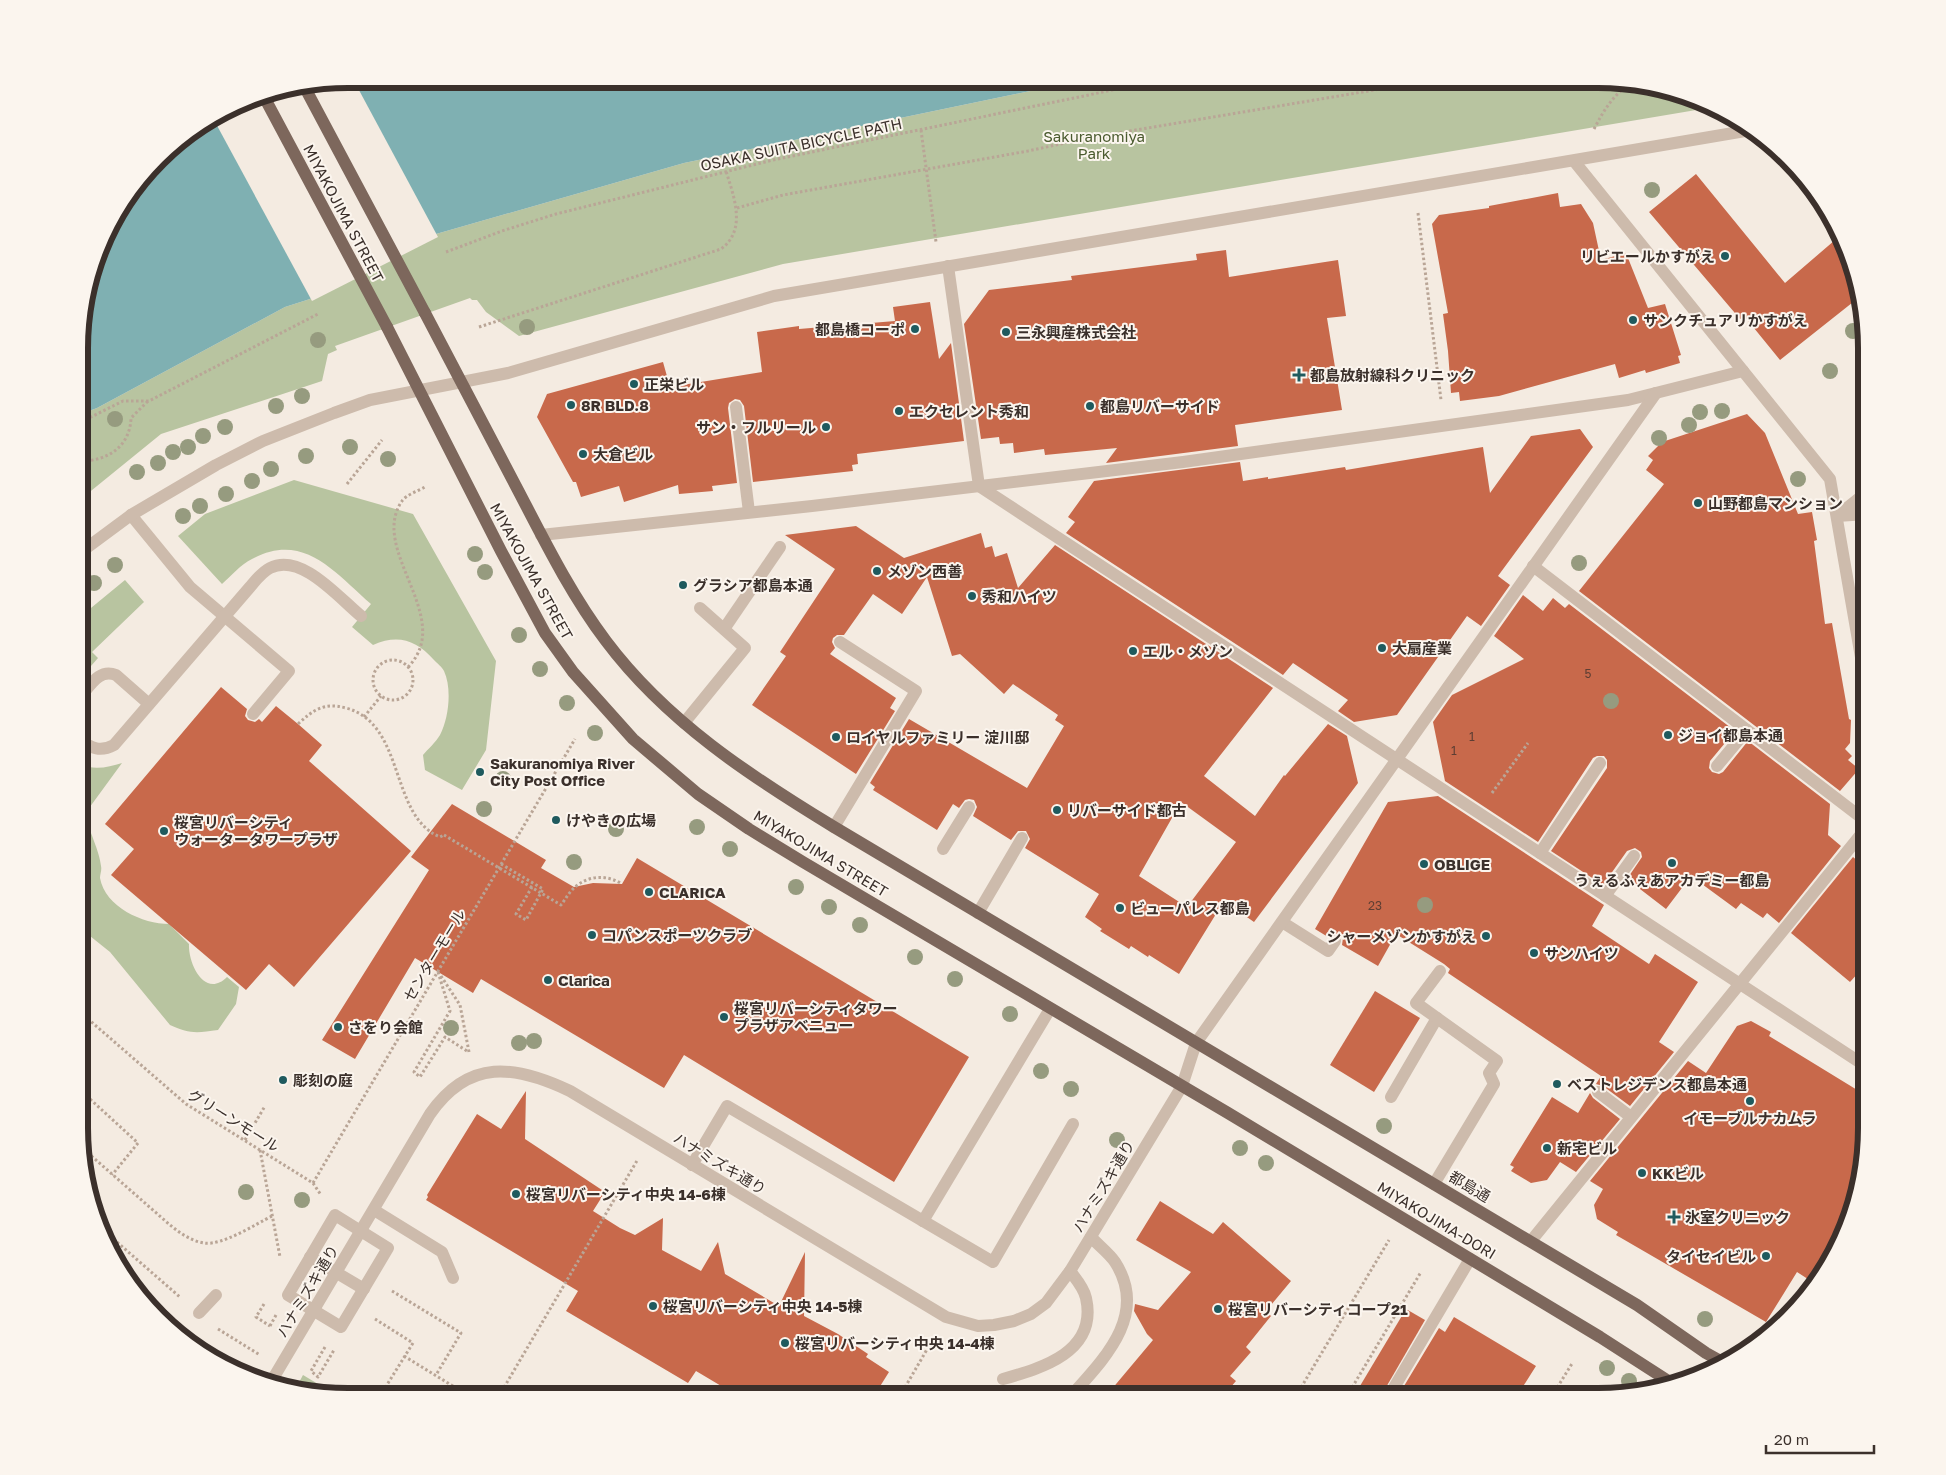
<svg xmlns="http://www.w3.org/2000/svg" width="1946" height="1475" viewBox="0 0 1946 1475" font-family="'Golos Text','Noto Sans JP',sans-serif">
<style>
.green{fill:#b8c4a0}
.water{fill:#7fb0b2}
.pier{fill:#f4ebe1}
.building{fill:#c8694b;fill-rule:evenodd}
.lines{fill:none;stroke-linecap:round;stroke-linejoin:round}
.path{stroke:#b9a596;stroke-width:3;stroke-dasharray:2.5 2.5;stroke-linecap:butt}
.service{stroke:#cdbbac;stroke-width:12}
.minor{stroke:#cdbbac;stroke-width:12}
.tertiary{stroke:#cdbbac;stroke-width:12}
.primary{stroke:#7d675c;stroke-width:12}
.path-bridge{stroke:#b9a596;stroke-width:3;stroke-dasharray:2.5 2.5;stroke-linecap:butt}
.service-bridge{stroke:#cdbbac;stroke-width:12}
.primary-bridge{stroke:#7d675c;stroke-width:12}
.tree{fill:#969b7f}
.poi-dot{fill:#1f5a5e;stroke:#fbf5ee;stroke-width:2}
.labels{text-anchor:middle;dominant-baseline:central;stroke-width:4;stroke-linejoin:round;paint-order:stroke}
.number-label{font-size:12px;fill:#5e3e33}
.park-label{font-size:15px;fill:#4a5a2e;stroke:#fbf5ee}
.street-label{font-size:15px;fill:#3b302b;stroke:#fbf5ee}
.poi-label{font-size:15px;font-weight:bold;fill:#3b302b;stroke:#fbf5ee;text-anchor:start}
.rim{fill:none;stroke:#3b302b;stroke-width:6}
</style>
<rect width="100%" height="100%" fill="#f4ebe1"/>
<g class="green">
<polygon points="1088,79 1616,79 1701,99 1714,107 783,264 519,336 486,312 477,300 472,300 470,298 335,346 337,350 328,354 322,381 161,434 81,499 81,414 97,408 285,307 310,299 436,234 684,163"/>
<path d="M294,480l119,34 83,147 -10,89 -24,40 -37,-20 -2,-15c5,-6 13,-13 17,-20 9,-17 12,-47 4,-64 -2,-4 -7,-8 -10,-11 -18,-20 -36,-26 -61,-15l-21,-18 19,-23c-36,-31 -67,-73 -119,-45 -11,5 -21,17 -30,25l-44,-48 27,-22z"/>
<polygon points="125,580 144,602 92,652 98,658 91,666 80,656 80,617"/>
<path d="M122,763l-38,52c5,14 16,38 17,51 1,4 -1,8 -1,12 5,29 43,46 69,46l20,20c-1,20 16,55 38,33l12,10 -3,17 -18,26c-21,3 -29,4 -48,-5l-60,-73 -30,-24v-164c14,7 29,3 42,-1z"/>
<polygon points="303,1375 323,1387 319,1393 296,1388"/>
</g>
<polygon class="water" points="348,79 1088,79 684,163 436,234 310,299 285,307 97,408 81,414 81,312 115,213 171,145 261,93"/>
<polygon class="pier" points="347,79 353,79 438,237 312,301 214,120 261,93"/>
<g class="building">
<polygon points="1696,174 1785,283 1842,234 1862,295 1780,360 1745,317 1740,319 1649,212"/>
<polygon points="1558,193 1560,207 1581,204 1593,223 1601,260 1626,253 1648,308 1665,304 1681,355 1678,356 1680,363 1646,373 1645,370 1619,378 1615,364 1499,396 1460,401 1459,392 1451,393 1448,351 1443,314 1448,313 1432,224 1439,215 1489,208 1489,206"/>
<polygon points="1226,250 1229,277 1338,260 1346,316 1327,318 1342,410 1235,425 1238,446 1106,463 1117,448 1045,455 1044,449 1014,453 1013,443 1000,444 999,437 981,439 964,324 989,290 1072,280 1071,276 1197,260 1196,254"/>
<polygon points="930,302 939,359 951,343 964,441 857,454 858,464 852,465 853,471 753,482 744,406 740,400 735,399 729,403 728,408 737,483 712,486 713,491 679,494 678,485 624,502 619,486 581,497 576,482 573,482 537,417 547,394 663,362 670,387 762,372 757,332 799,326 799,329 895,321 893,307"/>
<polygon points="1747,414 1765,433 1798,514 1812,512 1817,540 1814,541 1825,624 1832,623 1849,719 1851,720 1850,743 1845,749 1852,756 1848,760 1859,769 1840,791 1579,591 1664,484 1646,470 1653,460 1648,456 1662,442"/>
<polygon points="1580,429 1593,447 1498,576 1510,585 1481,626 1467,616 1397,715 1354,722 1338,711 1348,700 1293,663 1283,675 1066,533 1075,522 1068,517 1094,481 1240,462 1243,481 1268,477 1268,479 1345,467 1346,470 1483,447 1490,493 1531,436"/>
<path d="M856,526l48,32 77,-25 4,15 7,-2 3,11 12,-4 11,35 37,-43 218,143 -69,88 51,40 29,-41 1,1 43,-52 19,12 11,47 -104,139 -30,-21 -45,73 -30,-19 -1,2 -17,-11 -2,3 -29,-18 2,-2 -17,-12 14,-23 -74,-46 5,-9 -4,-8h-8l-7,9 -8,-5 -30,-19 4,-9 -3,-7 -5,-1 -4,1 -6,8 -6,-4 -16,26 -64,-40 2,-3 -5,-4 39,-64 118,69 37,-62 -9,-6 3,-5 -45,-31 -9,10 -44,-40 -8,2 -25,-79 -25,37 -29,-20 -29,41h-7l-4,3 -1,4 3,6 -5,6 66,44 -6,10 5,3 -39,63 -104,-69 34,-49 -6,-4 55,-83 -50,-34zM1181,802l55,40 -49,65 -48,-31z"/>
<polygon points="1523,595 1543,611 1553,598 1565,608 1569,604 1735,731 1710,761 1709,768 1712,772 1719,774 1723,772 1748,741 1830,804 1828,835 1841,846 1779,923 1767,913 1763,918 1741,903 1736,909 1691,876 1666,909 1627,879 1642,857 1641,852 1635,848 1627,851 1603,885 1551,851 1607,768 1607,760 1604,756 1597,756 1593,758 1538,842 1445,781 1433,722 1452,695 1524,659 1494,636"/>
<polygon points="221,687 247,709 245,716 248,720 255,722 259,719 262,722 276,706 298,724 322,745 309,761 411,851 294,987 269,964 246,990 111,875 134,849 105,824"/>
<polygon points="1438,796 1604,905 1592,926 1649,964 1655,954 1698,982 1659,1042 1674,1052 1630,1106 1603,1086 1596,1084 1601,1076 1448,973 1450,969 1444,964 1396,934 1378,966 1342,945 1343,938 1339,934 1332,933 1328,937 1315,929 1388,802"/>
<polygon points="452,804 546,860 541,868 574,887 593,883 622,884 637,858 969,1057 894,1182 684,1055 664,1088 481,979 473,993 415,958 355,1059 322,1040 429,870 411,857"/>
<polygon points="1853,857 1867,869 1867,963 1850,982 1791,933"/>
<polygon points="1375,991 1420,1018 1374,1092 1330,1065"/>
<polygon points="1751,1021 1771,1032 1769,1036 1867,1096 1867,1145 1847,1230 1814,1283 1797,1272 1766,1322 1616,1235 1618,1232 1597,1219 1594,1205 1603,1189 1590,1181 1688,1061 1706,1073 1737,1026"/>
<polygon points="526,1091 525,1139 605,1192 593,1211 620,1228 635,1235 663,1218 662,1250 701,1271 718,1242 725,1274 779,1306 805,1252 804,1316 838,1334 868,1354 866,1357 889,1372 874,1396 738,1396 696,1371 688,1383 566,1311 578,1291 426,1200 428,1197 427,1195 477,1114 501,1129"/>
<polygon points="1590,1093 1593,1098 1620,1119 1576,1172 1560,1162 1547,1180 1531,1183 1511,1171 1514,1167 1510,1165 1552,1097 1578,1113"/>
<polygon points="1160,1201 1213,1234 1223,1222 1291,1281 1266,1311 1271,1316 1246,1347 1251,1352 1230,1376 1236,1381 1223,1396 1106,1396 1153,1340 1147,1334 1134,1311 1135,1304 1158,1310 1191,1272 1136,1240"/>
<polygon points="1406,1309 1425,1320 1381,1396 1354,1396"/>
<polygon points="1454,1317 1536,1366 1517,1396 1398,1396 1439,1328 1445,1332"/>
</g>
<g class="lines">
<g class="path">
<path d="M1594,129c10,-19 19,-34 37,-46"/>
<polyline points="921,130 936,242"/>
<polyline points="737,208 783,195 1028,151 1088,138 1440,79"/>
<polyline points="1418,213 1441,400"/>
<polyline points="446,252 502,231 556,214 773,160 1166,79"/>
<path d="M479,327l242,-78c26,-19 13,-52 5,-78"/>
<polyline points="81,422 123,401 149,401 318,314"/>
<path d="M81,461c26,0 49,-14 50,-43l17,-17"/>
<polyline points="347,484 382,440"/>
<circle cx="393" cy="680" r="20"/>
<path d="M408,667c48,-49 -40,-117 -6,-166 4,-6 16,-10 23,-14"/>
<polyline points="364,717 381,696"/>
<path d="M298,724c15,-14 26,-22 48,-16 60,16 43,108 94,129l4,-2"/>
<polyline points="1492,793 1528,743"/>
<polyline points="501,864 543,889 526,920 516,914 532,887"/>
<path d="M566,898c12,-20 35,-27 56,-14"/>
<polyline points="438,972 450,1011 414,1072 420,1077 445,1037 467,1051"/>
<polyline points="441,976 460,1005 469,1052"/>
<polyline points="80,1012 186,1104 313,1183 321,1195"/>
<polyline points="79,1089 138,1143 112,1175"/>
<polyline points="245,1140 265,1106"/>
<path d="M80,1146l90,79c10,8 21,16 34,18 18,3 52,-19 68,-27"/>
<polyline points="260,1150 280,1257"/>
<polyline points="313,1183 575,739"/>
<polyline points="102,1229 181,1298"/>
<polyline points="392,1291 461,1333 436,1375"/>
<polyline points="264,1304 256,1317 270,1326"/>
<polyline points="375,1319 413,1343 380,1396"/>
<polyline points="168,1326 175,1332"/>
<polyline points="218,1329 260,1355"/>
<polyline points="325,1347 311,1371 318,1377 334,1350"/>
<polyline points="404,1356 469,1396"/>
<polyline points="499,1396 638,1159"/>
<polyline points="900,1396 933,1339"/>
<polyline points="1296,1396 1389,1240"/>
<polyline points="1347,1396 1421,1272"/>
<polyline points="1552,1396 1573,1362"/>
</g>
<g class="service">
<polyline points="131,515 190,587 289,671 253,714"/>
<polyline points="724,629 780,547"/>
<path d="M80,697c10,-11 19,-29 36,-22l33,29"/>
<polyline points="684,723 745,648 700,608"/>
<path d="M80,739c11,10 21,13 34,6l136,-158c6,-7 12,-15 20,-19 31,-16 69,30 91,48"/>
<polyline points="1717,766 1747,730"/>
<polyline points="834,827 916,691 840,642"/>
<polyline points="943,849 969,807"/>
<polyline points="1605,896 1634,856"/>
<polyline points="978,913 1022,838"/>
<polyline points="1282,922 1328,951 1335,941"/>
<polyline points="1598,1092 1631,1117"/>
<polyline points="1391,1097 1437,1018"/>
<polyline points="692,1165 727,1106 993,1262 1073,1124"/>
<polyline points="1434,1184 1494,1084 1489,1073 1497,1061 1416,1003 1440,971"/>
<polyline points="374,1210 442,1252 453,1278"/>
<polyline points="923,1221 1050,1009"/>
<polyline points="199,1313 216,1295"/>
<path d="M1003,1379c39,-11 95,-27 83,-81 -2,-10 -10,-19 -16,-27"/>
<path d="M1071,1396c33,-37 78,-81 44,-134 -6,-9 -17,-17 -24,-25"/>
<polyline points="1389,1396 1470,1259"/>
</g>
<g class="minor">
<polyline points="1574,161 1830,479 1867,692"/>
<polyline points="948,266 979,486 1867,1067"/>
<polyline points="736,407 749,512"/>
<polyline points="1837,516 1867,492"/>
<polyline points="1837,516 1867,514"/>
<polyline points="1533,566 1867,822"/>
<polyline points="1540,853 1600,763"/>
<path d="M271,1382l159,-268c39,-56 85,-49 140,-23l376,226 32,9 16,-1 20,-4 17,-7 15,-11 24,-32 112,-185 14,-43"/>
</g>
<g class="tertiary">
<polyline points="541,535 812,506 1183,462 1628,400 1743,371"/>
<polyline points="81,552 131,515 216,465 263,441 334,413 370,400 508,373 774,296 1751,130"/>
<polyline points="1196,1043 1656,393"/>
<polyline points="1531,1241 1867,827"/>
</g>
<g class="primary">
<path d="M425,313c32,61 64,121 95,181 26,50 52,102 86,147 60,80 144,135 228,186l803,478 69,48 18,10"/>
<polyline points="387,327 501,551 545,633 573,672 633,739 698,794 749,829 803,862 1228,1113 1600,1337 1673,1384"/>
</g>
<g class="path-bridge">
<polyline points="444,835 561,905 566,898"/>
<polyline points="270,1326 276,1315"/>
</g>
<g class="service-bridge">
<polygon points="335,1215 388,1248 341,1327 288,1295"/>
<polyline points="310,1257 364,1289"/>
</g>
<g class="primary-bridge">
<polyline points="304,86 425,313"/>
<polyline points="262,93 387,327"/>
</g>
</g>
<g class="tree">
<circle cx="1652" cy="190" r="8"/>
<circle cx="527" cy="327" r="8"/>
<circle cx="1853" cy="331" r="8"/>
<circle cx="318" cy="340" r="8"/>
<circle cx="1830" cy="371" r="8"/>
<circle cx="302" cy="396" r="8"/>
<circle cx="276" cy="406" r="8"/>
<circle cx="1722" cy="411" r="8"/>
<circle cx="1700" cy="412" r="8"/>
<circle cx="115" cy="419" r="8"/>
<circle cx="1689" cy="425" r="8"/>
<circle cx="225" cy="427" r="8"/>
<circle cx="203" cy="436" r="8"/>
<circle cx="1659" cy="438" r="8"/>
<circle cx="188" cy="447" r="8"/>
<circle cx="350" cy="447" r="8"/>
<circle cx="173" cy="452" r="8"/>
<circle cx="306" cy="456" r="8"/>
<circle cx="388" cy="459" r="8"/>
<circle cx="158" cy="463" r="8"/>
<circle cx="271" cy="469" r="8"/>
<circle cx="137" cy="472" r="8"/>
<circle cx="1798" cy="479" r="8"/>
<circle cx="252" cy="481" r="8"/>
<circle cx="226" cy="494" r="8"/>
<circle cx="200" cy="506" r="8"/>
<circle cx="183" cy="516" r="8"/>
<circle cx="475" cy="554" r="8"/>
<circle cx="1579" cy="563" r="8"/>
<circle cx="115" cy="565" r="8"/>
<circle cx="485" cy="572" r="8"/>
<circle cx="94" cy="583" r="8"/>
<circle cx="519" cy="635" r="8"/>
<circle cx="540" cy="669" r="8"/>
<circle cx="1611" cy="701" r="8"/>
<circle cx="567" cy="703" r="8"/>
<circle cx="595" cy="733" r="8"/>
<circle cx="503" cy="779" r="8"/>
<circle cx="484" cy="809" r="8"/>
<circle cx="697" cy="827" r="8"/>
<circle cx="616" cy="829" r="8"/>
<circle cx="730" cy="849" r="8"/>
<circle cx="574" cy="862" r="8"/>
<circle cx="796" cy="887" r="8"/>
<circle cx="1425" cy="905" r="8"/>
<circle cx="829" cy="907" r="8"/>
<circle cx="860" cy="925" r="8"/>
<circle cx="915" cy="957" r="8"/>
<circle cx="955" cy="979" r="8"/>
<circle cx="1010" cy="1014" r="8"/>
<circle cx="451" cy="1028" r="8"/>
<circle cx="534" cy="1041" r="8"/>
<circle cx="519" cy="1043" r="8"/>
<circle cx="1041" cy="1071" r="8"/>
<circle cx="1071" cy="1089" r="8"/>
<circle cx="1384" cy="1126" r="8"/>
<circle cx="1117" cy="1140" r="8"/>
<circle cx="1240" cy="1148" r="8"/>
<circle cx="1266" cy="1163" r="8"/>
<circle cx="246" cy="1192" r="8"/>
<circle cx="302" cy="1200" r="8"/>
<circle cx="1705" cy="1319" r="8"/>
<circle cx="1607" cy="1368" r="8"/>
<circle cx="1629" cy="1381" r="8"/>
</g>
<g class="poi-dot">
<circle cx="1725" cy="256" r="5"/>
<circle cx="1633" cy="320" r="5"/>
<circle cx="915" cy="329" r="5"/>
<circle cx="1006" cy="332" r="5"/>
<path d="M1296.5 367.5h5v5h5v5h-5v5h-5v-5h-5v-5h5z"/>
<circle cx="634" cy="384" r="5"/>
<circle cx="571" cy="405" r="5"/>
<circle cx="1090" cy="406" r="5"/>
<circle cx="899" cy="411" r="5"/>
<circle cx="826" cy="427" r="5"/>
<circle cx="583" cy="454" r="5"/>
<circle cx="1698" cy="503" r="5"/>
<circle cx="877" cy="571" r="5"/>
<circle cx="683" cy="585" r="5"/>
<circle cx="972" cy="596" r="5"/>
<circle cx="1382" cy="648" r="5"/>
<circle cx="1133" cy="651" r="5"/>
<circle cx="1668" cy="735" r="5"/>
<circle cx="836" cy="737" r="5"/>
<circle cx="480" cy="772" r="5"/>
<circle cx="1057" cy="810" r="5"/>
<circle cx="556" cy="820" r="5"/>
<circle cx="164" cy="831" r="5"/>
<circle cx="1672" cy="863" r="5"/>
<circle cx="1424" cy="864" r="5"/>
<circle cx="649" cy="892" r="5"/>
<circle cx="1120" cy="908" r="5"/>
<circle cx="592" cy="935" r="5"/>
<circle cx="1486" cy="936" r="5"/>
<circle cx="1534" cy="953" r="5"/>
<circle cx="548" cy="980" r="5"/>
<circle cx="724" cy="1017" r="5"/>
<circle cx="338" cy="1027" r="5"/>
<circle cx="283" cy="1080" r="5"/>
<circle cx="1557" cy="1084" r="5"/>
<circle cx="1750" cy="1101" r="5"/>
<circle cx="1547" cy="1148" r="5"/>
<circle cx="1642" cy="1173" r="5"/>
<circle cx="516" cy="1194" r="5"/>
<path d="M1671.5 1209.5h5v5h5v5h-5v5h-5v-5h-5v-5h5z"/>
<circle cx="1766" cy="1256" r="5"/>
<circle cx="653" cy="1306" r="5"/>
<circle cx="1218" cy="1309" r="5"/>
<circle cx="785" cy="1343" r="5"/>
</g>
<g class="labels">
<g class="number-label">
<text x="1588" y="673">5</text>
<text x="1472" y="736">1</text>
<text x="1454" y="750">1</text>
<text x="1375" y="905">23</text>
</g>
<g class="park-label">
<text x="1094" y="136">Sakuranomiya<tspan x="1094" dy="17">Park</tspan></text>
</g>
<g class="street-label">
<text transform="translate(801 144) rotate(-12)">OSAKA SUITA BICYCLE PATH</text>
<text transform="translate(344 213) rotate(62)">MIYAKOJIMA STREET</text>
<text transform="translate(532 571) rotate(61)">MIYAKOJIMA STREET</text>
<text transform="translate(821 853) rotate(31)">MIYAKOJIMA STREET</text>
<text transform="translate(434 955) rotate(-59)">センターモール</text>
<text transform="translate(234 1120) rotate(32)">グリーンモール</text>
<text transform="translate(720 1163) rotate(31)">ハナミズキ通り</text>
<text transform="translate(1103 1186) rotate(-59)">ハナミズキ通り</text>
<text transform="translate(1470 1186) rotate(31)">都島通</text>
<text transform="translate(1437 1220) rotate(31)">MIYAKOJIMA-DORI</text>
<text transform="translate(307 1291) rotate(-59)">ハナミズキ通り</text>
</g>
<g class="poi-label">
<text x="1715" y="256" text-anchor="end">リビエールかすがえ</text>
<text x="1643" y="320">サンクチュアリかすがえ</text>
<text x="905" y="329" text-anchor="end">都島橋コーポ</text>
<text x="1016" y="332">三永興産株式会社</text>
<text x="1310" y="375">都島放射線科クリニック</text>
<text x="644" y="384">正栄ビル</text>
<text x="581" y="405">8R BLD.8</text>
<text x="1100" y="406">都島リバーサイド</text>
<text x="909" y="411">エクセレント秀和</text>
<text x="816" y="427" text-anchor="end">サン・フルリール</text>
<text x="593" y="454">大倉ビル</text>
<text x="1708" y="503">山野都島マンション</text>
<text x="887" y="571">メゾン西善</text>
<text x="693" y="585">グラシア都島本通</text>
<text x="982" y="596">秀和ハイツ</text>
<text x="1392" y="648">大扇産業</text>
<text x="1143" y="651">エル・メゾン</text>
<text x="1678" y="735">ジョイ都島本通</text>
<text x="846" y="737">ロイヤルファミリー 淀川邸</text>
<text x="490" y="763">Sakuranomiya River<tspan x="490" dy="17">City Post Office</tspan></text>
<text x="1067" y="810">リバーサイド都古</text>
<text x="566" y="820">けやきの広場</text>
<text x="174" y="822">桜宮リバーシティ<tspan x="174" dy="17">ウォータータワープラザ</tspan></text>
<text x="1434" y="864">OBLIGE</text>
<text x="1672" y="880" text-anchor="middle">うぇるふぇあアカデミー都島</text>
<text x="659" y="892">CLARICA</text>
<text x="1130" y="908">ビューパレス都島</text>
<text x="602" y="935">コパンスポーツクラブ</text>
<text x="1476" y="936" text-anchor="end">シャーメゾンかすがえ</text>
<text x="1544" y="953">サンハイツ</text>
<text x="558" y="980">Clarica</text>
<text x="734" y="1008">桜宮リバーシティタワー<tspan x="734" dy="17">プラザアベニュー</tspan></text>
<text x="348" y="1027">さをり会館</text>
<text x="293" y="1080">彫刻の庭</text>
<text x="1567" y="1084">ベストレジデンス都島本通</text>
<text x="1750" y="1118" text-anchor="middle">イモーブルナカムラ</text>
<text x="1557" y="1148">新宅ビル</text>
<text x="1652" y="1173">KKビル</text>
<text x="526" y="1194">桜宮リバーシティ中央 14-6棟</text>
<text x="1685" y="1217">氷室クリニック</text>
<text x="1756" y="1256" text-anchor="end">タイセイビル</text>
<text x="663" y="1306">桜宮リバーシティ中央 14-5棟</text>
<text x="1228" y="1309">桜宮リバーシティコープ21</text>
<text x="795" y="1343">桜宮リバーシティ中央 14-4棟</text>
</g>
</g>
<path d="M0 0H1946V1475H0ZM348 88H1598A260 260 0 0 1 1858 348V1128A260 260 0 0 1 1598 1388H348A260 260 0 0 1 88 1128V348A260 260 0 0 1 348 88Z" fill="#fbf5ee" fill-rule="evenodd"/>
<path class="rim" d="M348 88H1598A260 260 0 0 1 1858 348V1128A260 260 0 0 1 1598 1388H348A260 260 0 0 1 88 1128V348A260 260 0 0 1 348 88Z"/>
<path d="M1766 1445v8h108v-8" fill="none" stroke="#3b302b" stroke-width="2.5"/>
<text x="1774" y="1445" font-size="15" fill="#3b302b" stroke="#fbf5ee" stroke-width="4" paint-order="stroke">20 m</text>
</svg>
